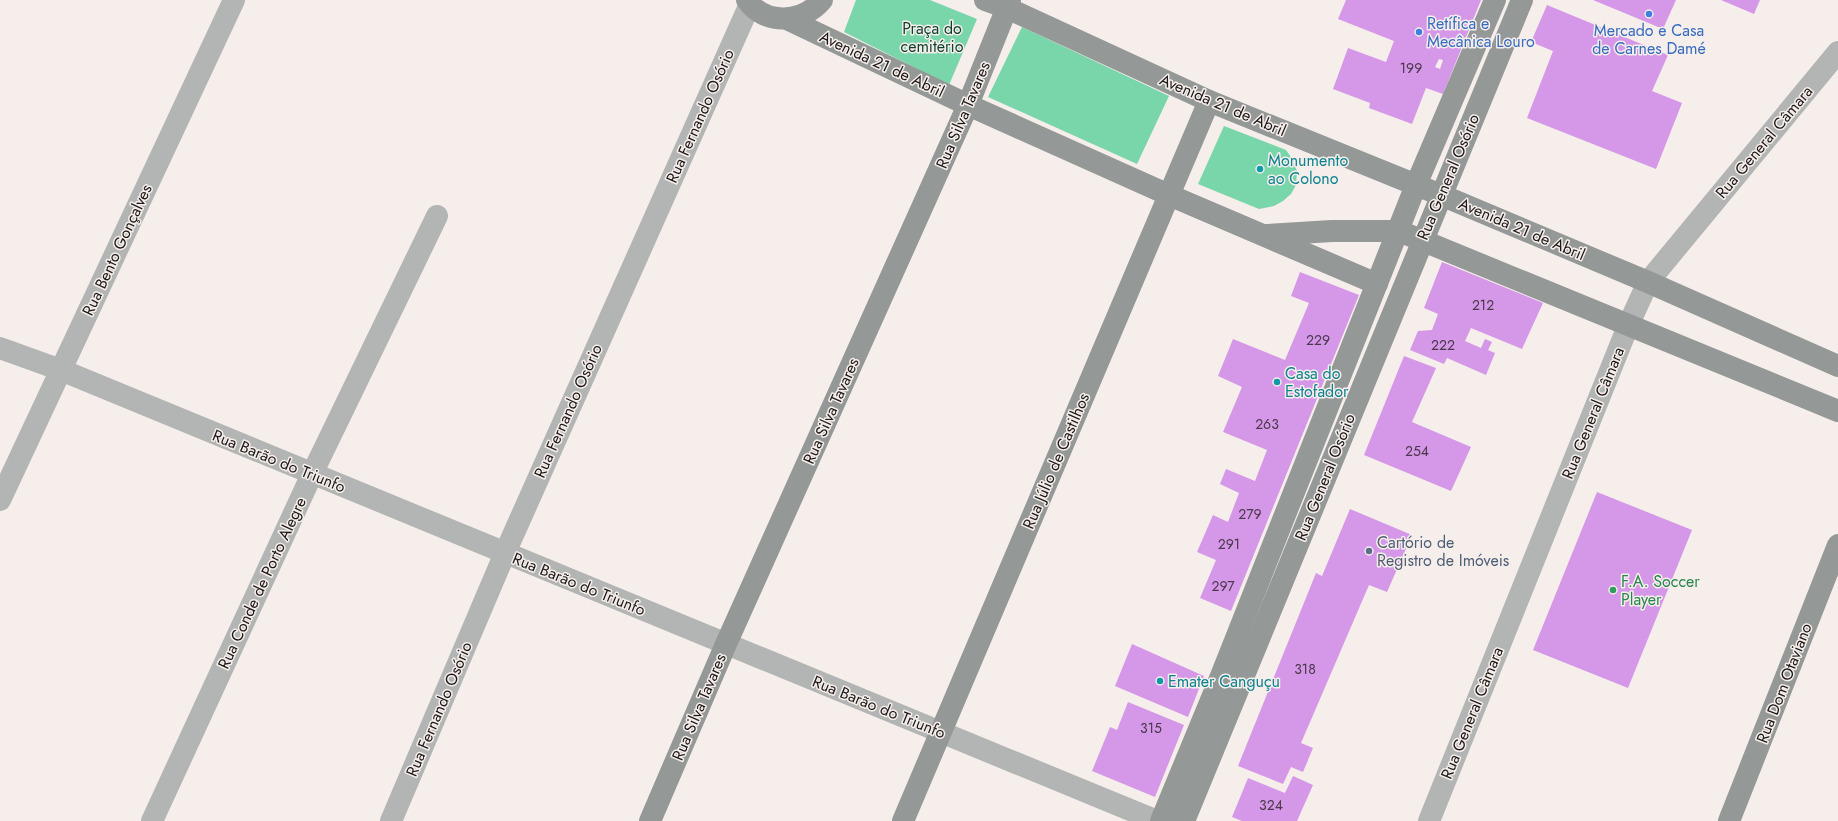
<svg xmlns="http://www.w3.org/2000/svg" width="1838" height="821" viewBox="0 0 1838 821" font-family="Jost,sans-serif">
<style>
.green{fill:#79d5aa}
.building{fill:#d597e7;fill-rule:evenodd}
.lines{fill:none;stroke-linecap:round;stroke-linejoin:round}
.street{stroke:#b2b5b3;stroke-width:22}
.secondary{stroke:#949896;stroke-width:22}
.shop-dot{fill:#3f7fe0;stroke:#f6eeeb;stroke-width:1.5}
.culture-dot{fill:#0f9aa8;stroke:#f6eeeb;stroke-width:1.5}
.service-dot{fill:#5c6f8a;stroke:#f6eeeb;stroke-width:1.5}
.leisure-dot{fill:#2e9e5b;stroke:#f6eeeb;stroke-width:1.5}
.labels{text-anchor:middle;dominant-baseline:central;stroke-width:3;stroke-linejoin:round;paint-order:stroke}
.number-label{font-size:14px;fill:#4a384b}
.shop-label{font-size:16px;fill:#366cbe;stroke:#f6eeeb;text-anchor:start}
.park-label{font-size:16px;fill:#0b3e2b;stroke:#f6eeeb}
.street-label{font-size:16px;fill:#1b1817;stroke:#f6eeeb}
.culture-label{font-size:16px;fill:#0d838f;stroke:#f6eeeb;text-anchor:start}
.service-label{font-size:16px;fill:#4e5e75;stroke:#f6eeeb;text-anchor:start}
.leisure-label{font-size:16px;fill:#27864d;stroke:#f6eeeb;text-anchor:start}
</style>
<rect width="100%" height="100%" fill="#f6eeeb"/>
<g class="green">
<polygon points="856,0 930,0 977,19 949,85 844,32"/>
<polygon points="1022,27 1169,96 1137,164 988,97"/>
<polygon points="1224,126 1286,150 1293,160 1297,171 1296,185 1291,194 1283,201 1274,206 1259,209 1198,184"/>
</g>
<g class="building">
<path d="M1346,0h135l-38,94 -17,-6 -14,36 -43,-16 1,-5 -37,-14 15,-41 38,14 8,-21 -56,-22zM1439,59l4,1 -3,9 -5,-2z"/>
<polygon points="1593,0 1676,0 1663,29"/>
<polygon points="1721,0 1760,0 1754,14"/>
<polygon points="1547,5 1668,55 1652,91 1682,103 1656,169 1527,118 1553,51 1531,42"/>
<polygon points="1442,262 1543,303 1522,349 1471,328 1465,341 1481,348 1485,339 1492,342 1488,350 1495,353 1486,375 1447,358 1444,364 1410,350 1418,331 1432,330 1438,314 1424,308"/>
<polygon points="1300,272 1359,295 1231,611 1200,598 1216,560 1197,552 1213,515 1228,522 1239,493 1220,484 1226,469 1255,481 1267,450 1223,432 1242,387 1218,376 1233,339 1285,360 1309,303 1291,296"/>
<polygon points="1404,356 1436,368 1412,422 1471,447 1451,491 1364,455"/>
<polygon points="1597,492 1692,530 1628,688 1533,650"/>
<polygon points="1350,509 1412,535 1387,592 1369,585 1301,743 1313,748 1303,772 1291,767 1283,784 1238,766 1316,573 1322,576"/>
<polygon points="1132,644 1204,676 1188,717 1115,686"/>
<polygon points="1128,702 1184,725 1155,797 1092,771 1110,727 1117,730"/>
<polygon points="1293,776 1313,785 1297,821 1242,821 1232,817 1248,778 1285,793"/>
</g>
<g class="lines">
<g class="street">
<polyline points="0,348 61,370 1157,821"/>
<polyline points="0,500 234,0"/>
<polyline points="152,821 312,474 437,216"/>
<polyline points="391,821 505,553 750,4"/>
<polyline points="1429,821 1628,326 1648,282 1838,52"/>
</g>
<g class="secondary">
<path d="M747,0c18,26 56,23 75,0"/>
<polyline points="985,0 1007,8 1209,101 1441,195 1648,282 1838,366"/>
<polyline points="787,19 968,105 1169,195 1377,284"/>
<polyline points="1267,235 1332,231 1399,231 1838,411"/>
<polyline points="650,821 726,644 968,105 1010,0"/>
<polyline points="903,821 1209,101"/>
<polyline points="1161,821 1221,676 1416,185 1495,0"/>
<polyline points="1184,821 1522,0"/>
<polyline points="1729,821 1838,545"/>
</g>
</g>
<g class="shop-dot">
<circle cx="1649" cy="14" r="4"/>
<circle cx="1419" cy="32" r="4"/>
</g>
<g class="culture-dot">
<circle cx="1260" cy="169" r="4"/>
<circle cx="1277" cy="382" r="4"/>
<circle cx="1160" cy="681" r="4"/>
</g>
<circle class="service-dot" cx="1369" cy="551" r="4"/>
<circle class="leisure-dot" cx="1613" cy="590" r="4"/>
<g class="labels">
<g class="number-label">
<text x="1411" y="68">199</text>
<text x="1483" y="305">212</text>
<text x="1318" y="340">229</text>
<text x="1443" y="345">222</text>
<text x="1267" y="424">263</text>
<text x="1417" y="451">254</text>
<text x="1250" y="514">279</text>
<text x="1229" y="544">291</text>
<text x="1223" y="586">297</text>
<text x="1305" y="669">318</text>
<text x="1151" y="728">315</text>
<text x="1271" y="805">324</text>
</g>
<g class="shop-label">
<text x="1427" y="23">Retífica e<tspan x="1427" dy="18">Mecânica Louro</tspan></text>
<text x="1649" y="30" text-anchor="middle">Mercado e Casa<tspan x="1649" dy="18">de Carnes Damé</tspan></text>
</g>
<g class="park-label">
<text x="932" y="28">Praça do<tspan x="932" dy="18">cemitério</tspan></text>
</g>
<g class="street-label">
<text transform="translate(882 64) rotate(25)">Avenida 21 de Abril</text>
<text transform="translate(1223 105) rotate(23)">Avenida 21 de Abril</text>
<text transform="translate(963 115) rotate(-67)">Rua Silva Tavares</text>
<text transform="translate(700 116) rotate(-66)">Rua Fernando Osório</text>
<text transform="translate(1764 142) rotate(-50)">Rua General Câmara</text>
<text transform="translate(1448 177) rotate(-67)">Rua General Osório</text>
<text transform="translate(1522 229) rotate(23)">Avenida 21 de Abril</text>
<text transform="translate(117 250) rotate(-65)">Rua Bento Gonçalves</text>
<text transform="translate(568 411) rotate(-66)">Rua Fernando Osório</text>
<text transform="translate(831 411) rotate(-66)">Rua Silva Tavares</text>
<text transform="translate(1593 413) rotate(-68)">Rua General Câmara</text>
<text transform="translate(279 461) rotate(22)">Rua Barão do Triunfo</text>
<text transform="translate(1056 461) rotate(-67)">Rua Júlio de Castilhos</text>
<text transform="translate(1325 477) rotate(-68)">Rua General Osório</text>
<text transform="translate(262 583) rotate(-65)">Rua Conde de Porto Alegre</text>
<text transform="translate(579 584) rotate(22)">Rua Barão do Triunfo</text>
<text transform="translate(1784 683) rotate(-69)">Rua Dom Otaviano</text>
<text transform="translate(699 707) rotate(-67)">Rua Silva Tavares</text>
<text transform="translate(879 707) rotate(22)">Rua Barão do Triunfo</text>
<text transform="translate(439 709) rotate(-67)">Rua Fernando Osório</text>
<text transform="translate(1472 713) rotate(-68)">Rua General Câmara</text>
</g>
<g class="culture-label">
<text x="1268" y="160">Monumento<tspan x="1268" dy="18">ao Colono</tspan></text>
<text x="1285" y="373">Casa do<tspan x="1285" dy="18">Estofador</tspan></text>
<text x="1168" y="681">Emater Canguçu</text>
</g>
<g class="service-label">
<text x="1377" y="542">Cartório de<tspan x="1377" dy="18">Registro de Imóveis</tspan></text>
</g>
<g class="leisure-label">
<text x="1621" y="581">F.A. Soccer<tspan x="1621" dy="18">Player</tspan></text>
</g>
</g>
</svg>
